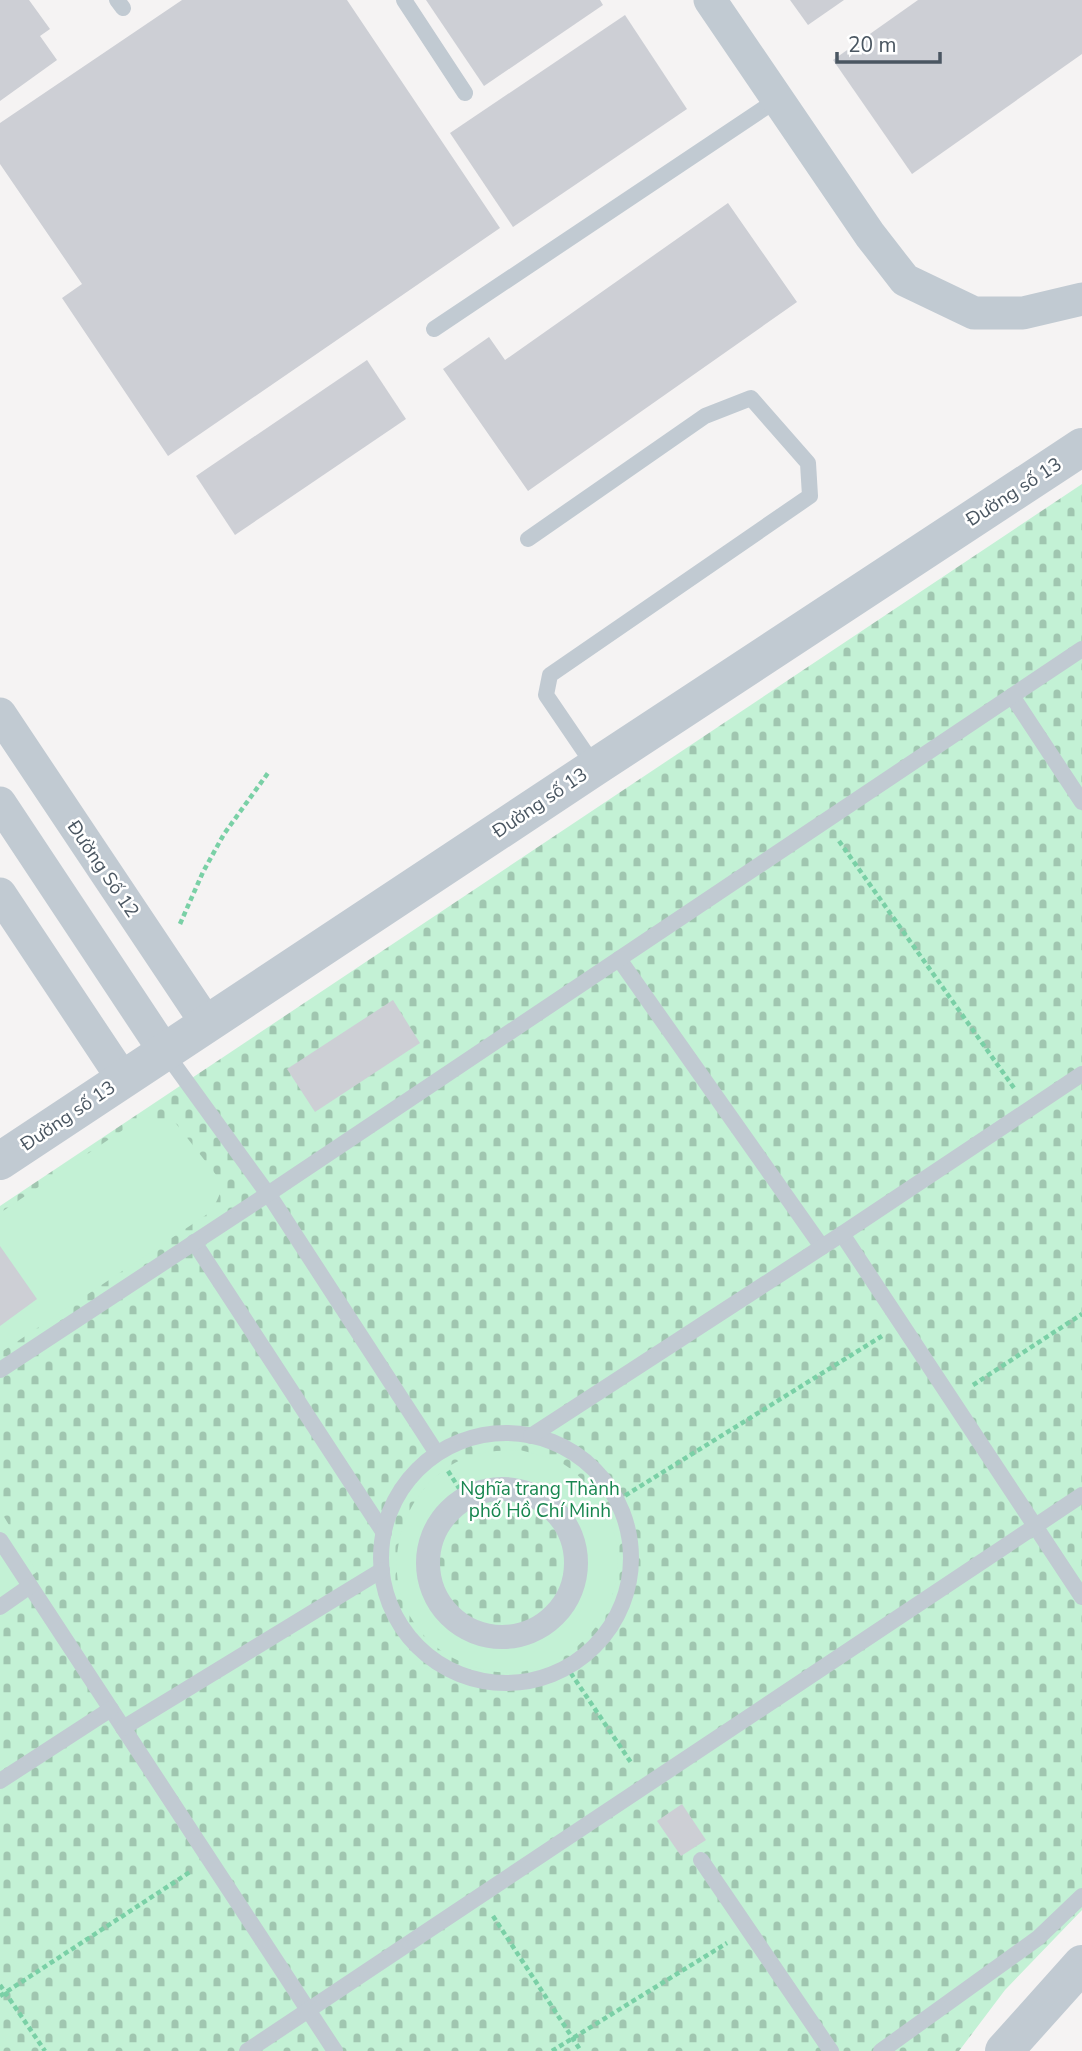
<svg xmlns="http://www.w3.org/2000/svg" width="1082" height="2051" viewBox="0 0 1082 2051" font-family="'Nunito Sans',sans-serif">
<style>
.cemetery{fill:url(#cemetery-stones)}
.park{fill:#c3f1d5;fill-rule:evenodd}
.building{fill:#cdcfd5}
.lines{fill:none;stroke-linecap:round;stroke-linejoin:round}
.path{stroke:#7ad0a6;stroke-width:4.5;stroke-dasharray:5 3.5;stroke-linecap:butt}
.service{stroke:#c1cad2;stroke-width:16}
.pedestrian{stroke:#c1cad2;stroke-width:24}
.minor{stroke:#c1cad2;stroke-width:33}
.tertiary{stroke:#c1cad2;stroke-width:38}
.labels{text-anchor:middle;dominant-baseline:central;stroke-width:5;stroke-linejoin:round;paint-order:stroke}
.street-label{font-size:19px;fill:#4a5661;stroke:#fff}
.park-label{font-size:19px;fill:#17864f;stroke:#fff}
</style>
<defs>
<pattern id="cemetery-stones" width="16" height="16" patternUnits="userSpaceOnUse" patternTransform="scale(1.75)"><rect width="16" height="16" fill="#c3f1d5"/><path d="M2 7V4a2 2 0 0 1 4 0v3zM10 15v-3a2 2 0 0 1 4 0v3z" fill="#a0c6b0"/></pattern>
</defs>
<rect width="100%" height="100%" fill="#f5f3f3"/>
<polygon class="cemetery" points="1082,484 1082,1910 1005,1990 959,2051 0,2051 0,1206"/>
<g class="park">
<polygon points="142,1117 174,1121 224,1185 212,1211 0,1353 0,1213"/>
<path d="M520,1450c11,3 25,6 36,10 17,8 32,24 42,39 65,95 -41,214 -143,160 -26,-13 -48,-39 -55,-67 -15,-59 22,-128 83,-139 12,-3 25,-2 37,-3zM495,1489c16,1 32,2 46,11 34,21 42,64 26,99 -7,14 -21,24 -35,32 -12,6 -28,8 -41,5 -61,-11 -84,-83 -39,-127 12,-12 27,-16 43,-20z"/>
<polygon points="0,1510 37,1572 0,1597"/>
</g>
<g class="building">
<polygon points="0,0 29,0 50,29 40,36 57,60 0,101"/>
<polygon points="182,0 347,0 500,228 168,456 62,298 82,284 0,164 0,123"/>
<polygon points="426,0 600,0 603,5 484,86"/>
<polygon points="790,0 844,0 808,25"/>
<polygon points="918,0 1082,0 1082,54 912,174 833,60"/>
<polygon points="625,15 687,109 513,227 450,133"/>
<polygon points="728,203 797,302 528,491 443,369 489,337 505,360"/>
<polygon points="367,360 406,419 235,535 196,476"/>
<polygon points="393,1000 420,1043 315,1112 287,1069"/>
<polygon points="0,1246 37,1299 0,1326"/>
<polygon points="682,1804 706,1840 681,1856 657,1821"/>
</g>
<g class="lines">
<g class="path">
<polyline points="839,841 1014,1088"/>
<polyline points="180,924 203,872 224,834 268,773"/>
<polyline points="973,1385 1082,1314"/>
<polyline points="448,1471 466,1499"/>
<polyline points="618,1500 882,1336"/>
<polyline points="566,1666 632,1764"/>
<polyline points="493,1916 581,2051"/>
<polyline points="0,1985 45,2051"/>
<polyline points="0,1996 190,1872"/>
<polyline points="552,2051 727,1943"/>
</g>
<g class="service">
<polyline points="117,0 123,8"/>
<polyline points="404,0 465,93"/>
<polyline points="434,329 778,99"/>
<polyline points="528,539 705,416 751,398 808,463 810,496 550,675 546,695 595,767"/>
<polyline points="1012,696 1082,802"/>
<polyline points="619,959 822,1247"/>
<polyline points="165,1052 273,1201 436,1452"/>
<polyline points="842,1234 1082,1597"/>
<polyline points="194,1242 384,1533"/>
<polyline points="0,1370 268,1194 1082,649"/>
<circle cx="506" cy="1558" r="125"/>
<polyline points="531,1436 842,1234 1082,1074"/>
<polyline points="0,1540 335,2051"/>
<polyline points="0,1607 30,1586"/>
<polyline points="123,1728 382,1570"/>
<polyline points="0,1781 111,1709"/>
<polyline points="701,1860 831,2051"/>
<polyline points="247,2051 1082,1495"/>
<polyline points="881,2051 1038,1938 1082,1896"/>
</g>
<circle class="pedestrian" cx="502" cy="1563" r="74"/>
<g class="minor">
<polyline points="710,0 870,235 905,280 974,313 1023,313 1082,299"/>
<polyline points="0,714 207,1024"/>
<polyline points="0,803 165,1052"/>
<polyline points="0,894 123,1079"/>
</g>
<g class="tertiary">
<polyline points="0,1161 595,767 1082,447"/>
<polyline points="1004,2051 1082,1964"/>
</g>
</g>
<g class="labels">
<g class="street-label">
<text transform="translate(1014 492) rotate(-33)">Đường số 13</text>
<text transform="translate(540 803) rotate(-34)">Đường số 13</text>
<text transform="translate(103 869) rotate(56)">Đường Số 12</text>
<text transform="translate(68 1116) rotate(-34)">Đường số 13</text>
</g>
<g class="park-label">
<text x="540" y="1489">Nghĩa trang Thành<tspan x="540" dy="22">phố Hồ Chí Minh</tspan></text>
</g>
</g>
<path d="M837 52v10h103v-10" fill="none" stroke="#4a5661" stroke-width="3.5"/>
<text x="848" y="52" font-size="21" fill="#4a5661" stroke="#ffffff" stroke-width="5" paint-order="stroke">20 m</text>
</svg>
